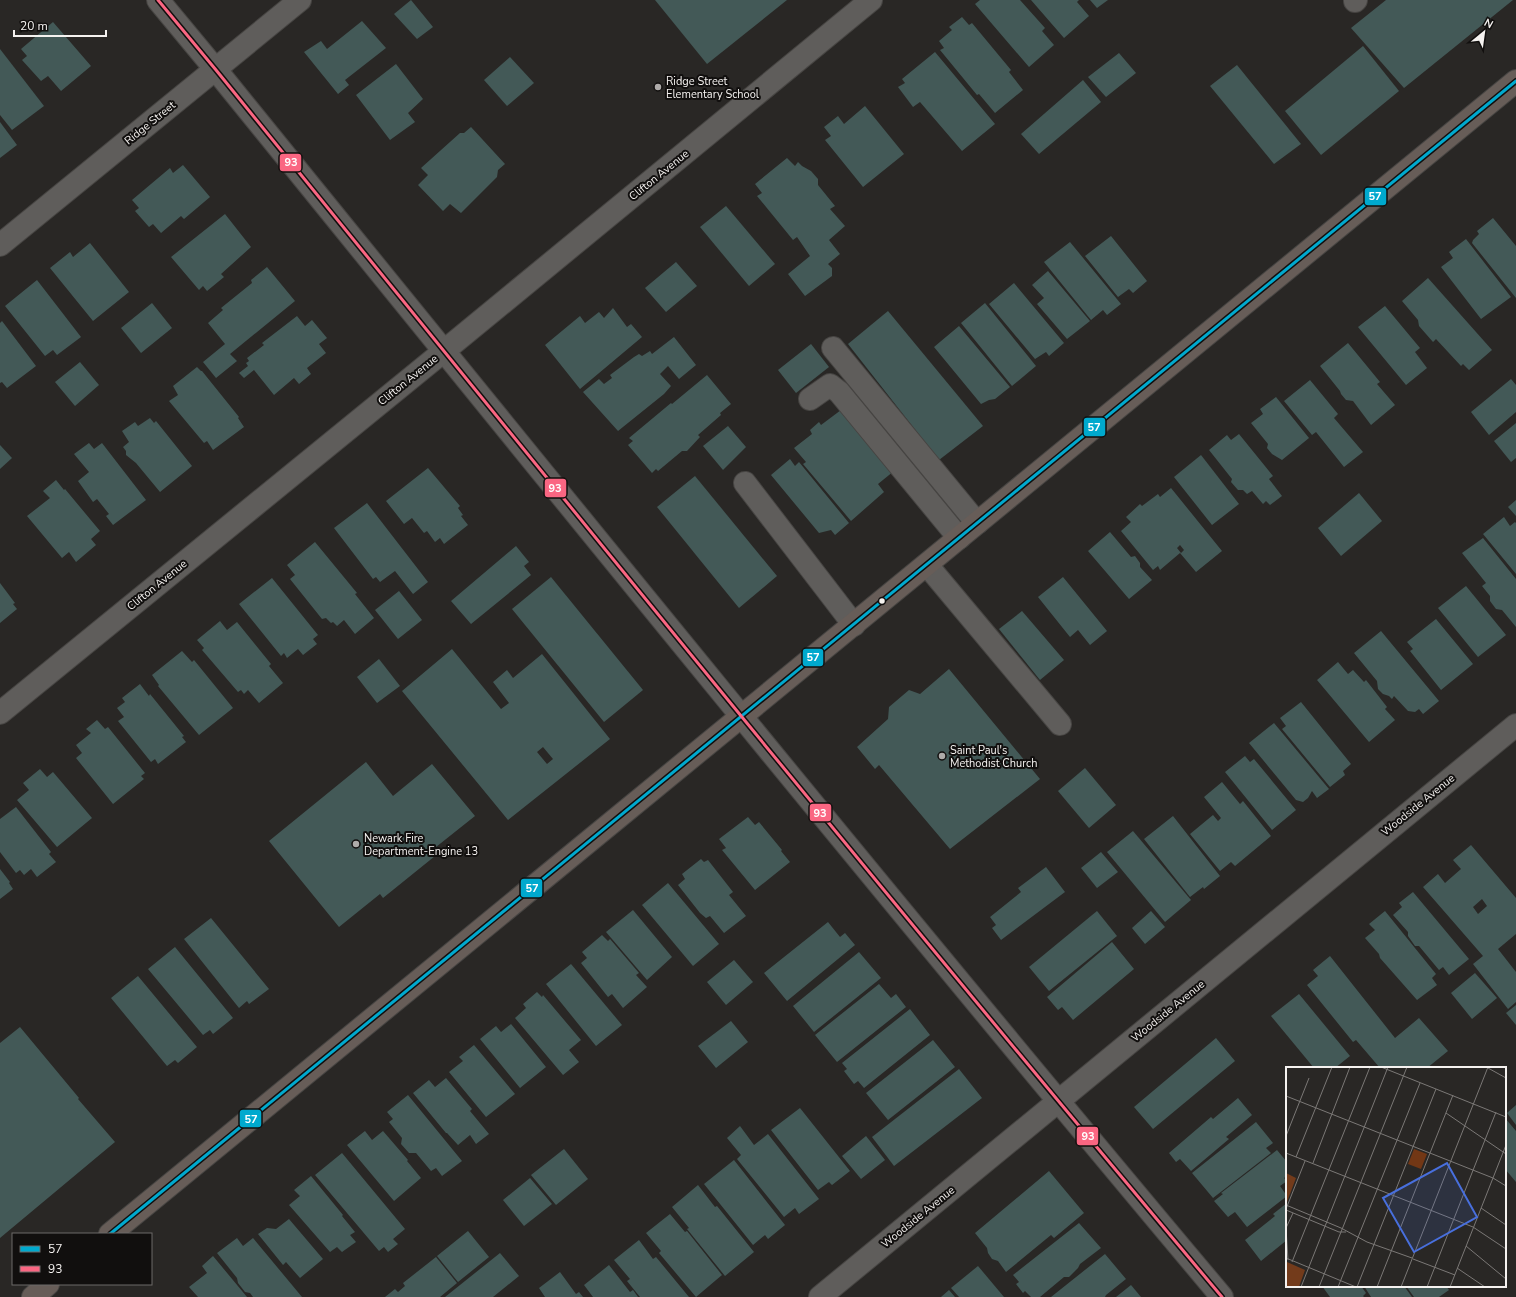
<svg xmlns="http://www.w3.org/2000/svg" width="1516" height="1297" viewBox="0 0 1516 1297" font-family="'Nunito Sans',sans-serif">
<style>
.building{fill:#435957;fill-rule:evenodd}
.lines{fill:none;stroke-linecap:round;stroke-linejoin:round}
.minor-casing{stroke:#474543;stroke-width:24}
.major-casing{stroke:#474543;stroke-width:24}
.minor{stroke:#5f5d5b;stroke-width:22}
.major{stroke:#675d58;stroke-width:22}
.bus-1-casing{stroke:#110f0e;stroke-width:6}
.bus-2-casing{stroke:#110f0e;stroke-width:6}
.bus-1{stroke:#00a9ce;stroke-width:3}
.bus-2{stroke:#fa6682;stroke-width:3}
.poi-dot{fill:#aeaba9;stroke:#110f0e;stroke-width:1.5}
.bus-dot{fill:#f5f2f0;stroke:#110f0e;stroke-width:1.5}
.labels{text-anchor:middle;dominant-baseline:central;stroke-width:4;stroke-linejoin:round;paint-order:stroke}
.poi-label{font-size:11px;fill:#f5f2f0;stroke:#110f0e;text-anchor:start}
.street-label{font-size:11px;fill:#f5f2f0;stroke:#110f0e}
.inset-road{fill:none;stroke:#7b7876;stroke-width:1}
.view{fill:#486fdd;fill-opacity:0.15;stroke:#486fdd;stroke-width:2}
.inset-edge{fill:none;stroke:#f5f2f0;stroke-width:2}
.line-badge{stroke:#110f0e;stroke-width:1.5}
.badge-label{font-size:11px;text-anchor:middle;font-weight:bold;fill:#fff}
</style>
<rect width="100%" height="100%" fill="#292725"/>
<g class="building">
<polygon points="411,0 433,27 417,39 394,14"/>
<polygon points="655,0 787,0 707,64"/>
<polygon points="980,0 1020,0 1045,28 1042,31 1054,45 1029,67 975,4"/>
<polygon points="1031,0 1079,0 1077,2 1089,16 1064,38"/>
<polygon points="1090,0 1108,0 1097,8"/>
<polygon points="1386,0 1513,0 1404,88 1351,28"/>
<polygon points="962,17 969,25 972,23 1011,70 1009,72 1023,90 995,113 979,94 977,95 940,50 944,48 939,41 952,30 949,27"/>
<polygon points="362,21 386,48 345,80 349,85 338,94 304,52 321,41 327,49"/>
<polygon points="53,22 91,66 61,91 48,76 41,81 22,60 27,56 21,49"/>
<polygon points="1363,46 1399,91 1321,155 1285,111"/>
<polygon points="0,49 44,106 12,130 0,115"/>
<polygon points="935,52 995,124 962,151 920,102 913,107 898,87 905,83 902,79"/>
<polygon points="1119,53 1136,73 1106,97 1088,77"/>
<polygon points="510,57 534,83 507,106 484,80"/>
<polygon points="396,64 423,99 408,113 415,122 390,140 356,95"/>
<polygon points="1237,65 1301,144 1274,164 1210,86"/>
<polygon points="1083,80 1101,102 1039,154 1021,134"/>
<polygon points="865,106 904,154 863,187 825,140 831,136 824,127 838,116 844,124"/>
<polygon points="0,122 17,145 0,158"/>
<polygon points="471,127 505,164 498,170 497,177 461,213 450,204 443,211 418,185 428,175 421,168 460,133 464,133"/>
<polygon points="787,158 795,166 798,162 802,166 811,171 818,179 818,185 835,206 830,209 845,226 829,240 840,254 828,264 832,268 832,276 805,296 788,274 810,256 797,237 793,240 757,196 762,193 755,184"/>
<polygon points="183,165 210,197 184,219 181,216 161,233 153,224 149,227 135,211 139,208 132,200 170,168 173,173"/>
<polygon points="726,206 775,264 749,286 700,227"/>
<polygon points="225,214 251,247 221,274 224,277 207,291 203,286 199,290 171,257"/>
<polygon points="1493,218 1516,246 1516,298 1472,243 1473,240 1479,234 1477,231"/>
<polygon points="1111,236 1147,281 1133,293 1129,289 1118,297 1085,256"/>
<polygon points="1466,239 1511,297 1481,319 1441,267 1453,258 1449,252"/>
<polygon points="1070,242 1121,304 1107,315 1103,310 1091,320 1044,262"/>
<polygon points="90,243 129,292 93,321 50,268 70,252 73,257"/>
<polygon points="676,262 697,286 666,312 645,288"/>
<polygon points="267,267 295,301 230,354 237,361 216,378 203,362 225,344 208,323 223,310 221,308 252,283 251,280"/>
<polygon points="1048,271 1090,321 1067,339 1037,304 1044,298 1032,285"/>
<polygon points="1428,278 1492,350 1469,370 1463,364 1461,366 1436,339 1433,342 1419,326 1418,320 1402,301"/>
<polygon points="37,280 81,337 57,355 53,350 45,356 5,306"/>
<polygon points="1014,283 1064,343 1049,356 1046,352 1035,359 989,304"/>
<polygon points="152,303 172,328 141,353 121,328"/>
<polygon points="985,303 1036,366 1012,386 961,323"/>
<polygon points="1385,306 1420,348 1415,352 1427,368 1406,385 1358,327"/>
<polygon points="613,308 627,327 631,324 642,337 580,389 545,345 580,316 585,323 599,312 604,318"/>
<polygon points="888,311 983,426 939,460 848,344"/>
<polygon points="297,316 305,326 312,320 327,338 319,344 326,353 307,368 311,374 299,384 294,378 274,395 254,370 244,378 239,373 248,366 246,363 249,361 247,358 264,345 262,343"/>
<polygon points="2,321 36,366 7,388 2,382 0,383 0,323"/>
<polygon points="959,326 1010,387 995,399 989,400 981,404 934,347"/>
<polygon points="674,337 696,365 679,379 668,366 660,374 671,386 664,394 618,431 583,392 599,379 604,384 612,378 610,375 634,357 639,354 642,356 650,351 652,354"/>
<polygon points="1348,343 1380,382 1377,384 1395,405 1371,425 1353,401 1346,400 1341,394 1340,391 1320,366"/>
<polygon points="811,344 829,367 796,393 778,370"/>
<polygon points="80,362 99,385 75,406 55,382"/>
<polygon points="197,367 201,371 202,371 239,417 238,418 244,427 213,450 207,441 204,443 169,401 178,395 173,386"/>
<polygon points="707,375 731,404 720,413 721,415 698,435 700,437 687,451 682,451 658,471 656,469 652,473 628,445 633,441 629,438 671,403 672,404"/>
<polygon points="1511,379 1516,385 1516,412 1489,435 1471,412"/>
<polygon points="1310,380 1338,414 1334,418 1363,452 1344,467 1316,432 1312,435 1284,401"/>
<polygon points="1276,397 1309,438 1282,460 1272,454 1267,448 1268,444 1251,423 1263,414 1260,409"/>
<polygon points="841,410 894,471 878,484 884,492 851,521 803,464 806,462 794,448 812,434 810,430 819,422 821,425"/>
<polygon points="150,418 154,423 156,421 192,466 160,492 136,463 126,455 126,451 123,447 129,442 122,431 135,422 138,426"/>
<polygon points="1516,423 1516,458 1511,462 1494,441"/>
<polygon points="728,426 746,447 723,470 703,446"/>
<polygon points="1239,434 1273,476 1269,479 1282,496 1270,505 1266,501 1263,504 1252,491 1247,494 1243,490 1238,490 1231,482 1232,479 1209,450 1227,435 1231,440"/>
<polygon points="89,443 94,449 102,443 146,500 113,525 106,516 109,514 97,499 93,502 78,481 89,472 74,454"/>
<polygon points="0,445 12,458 0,469"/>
<polygon points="1201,455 1239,504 1212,525 1174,477"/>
<polygon points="790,459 795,466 799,462 849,523 835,535 831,530 819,533 771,475"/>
<polygon points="428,468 460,506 458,508 463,515 461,516 468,525 444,544 440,538 435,542 427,531 424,533 412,518 404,524 386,501"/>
<polygon points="695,476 777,576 739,608 657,507"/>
<polygon points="56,480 64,490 65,489 100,531 91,539 96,545 76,562 69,552 62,558 27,516 50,498 43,491"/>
<path d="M1171,488l51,63 -26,21 -16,-19 -20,17 -2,-4 -5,4 -32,-39 10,-9 -5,-5 14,-13 2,2 16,-12 2,3zM1180,545l4,5 -3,3 -4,-5z"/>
<polygon points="1359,493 1382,521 1341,556 1318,528"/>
<polygon points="1516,500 1516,516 1508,507"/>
<polygon points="367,503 428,582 413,594 395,571 380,582 376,577 373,579 334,528"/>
<polygon points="1504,517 1510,526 1515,522 1516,523 1516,574 1483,534"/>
<polygon points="1110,532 1131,557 1135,556 1140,563 1140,567 1152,580 1129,599 1088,551"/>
<polygon points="1483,538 1516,579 1516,627 1502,610 1496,609 1490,601 1490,596 1482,586 1486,583 1462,553"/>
<polygon points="315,542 357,593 355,594 374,618 355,634 344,620 337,626 333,622 331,623 326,618 322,619 290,579 295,575 287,565"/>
<polygon points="516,546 529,562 524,566 531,575 471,624 451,601"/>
<polygon points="551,577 643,690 604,722 512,609"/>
<polygon points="1063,577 1107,631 1090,645 1078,630 1070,637 1038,597"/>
<polygon points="272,578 318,635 313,639 317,644 303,655 298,649 287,658 284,653 281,656 239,604"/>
<polygon points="0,583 15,603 13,604 17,609 0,623"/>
<polygon points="1466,586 1506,635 1478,657 1438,608"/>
<polygon points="399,591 422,620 398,639 375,610"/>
<polygon points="1022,611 1064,660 1040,680 999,629"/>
<polygon points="1436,619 1473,664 1441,690 1410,651 1413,649 1407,642"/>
<polygon points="220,621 227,630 237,622 271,664 269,666 283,683 259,703 248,690 244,694 241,690 238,692 202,650 204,648 197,640"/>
<polygon points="1381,631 1439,701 1423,714 1419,709 1415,712 1408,711 1394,696 1392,699 1389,696 1383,694 1378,689 1377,681 1354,653"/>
<path d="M452,649l49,60 8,-6 -16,-21 14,-12 6,8 29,-24 68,85 -102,81 -106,-129zM543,747l10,12 -6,5 -10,-12z"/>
<polygon points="182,651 192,662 194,660 233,708 199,735 158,686 159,685 152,675"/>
<polygon points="379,659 400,686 377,703 357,677"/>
<polygon points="1338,662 1348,674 1353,670 1364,682 1366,680 1387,707 1385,709 1395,720 1369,742 1317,680"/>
<polygon points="949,669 1040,779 950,849 879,765 875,769 857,747 888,719 889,707 909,690 920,694"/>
<polygon points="140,684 149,696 150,694 184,736 182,737 186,742 158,764 155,759 151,762 118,721 124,717 117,708 125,702 122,698"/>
<polygon points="1301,702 1351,764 1343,771 1345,775 1330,787 1282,729 1286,726 1280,718"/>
<polygon points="97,720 105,729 108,727 145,773 141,776 144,779 113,804 76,758 82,753 76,745 91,733 86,729"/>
<polygon points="1274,723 1329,789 1317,798 1312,791 1308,798 1303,802 1296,800 1249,743"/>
<polygon points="1245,756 1250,762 1254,759 1296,810 1272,830 1225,772"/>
<polygon points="366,762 393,796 432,764 475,816 436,847 440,852 383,898 380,894 339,927 269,841"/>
<polygon points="1085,768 1116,805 1089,828 1058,791"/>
<polygon points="40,769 47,777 53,772 92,818 57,847 17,800 29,790 23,783"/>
<polygon points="1222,782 1240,804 1243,801 1271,836 1235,866 1231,862 1220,871 1190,834 1213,815 1218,821 1221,818 1204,797"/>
<polygon points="16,807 51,852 49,854 56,862 37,877 31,869 24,875 20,870 16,873 0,852 0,819"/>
<polygon points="1173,816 1220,876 1204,889 1203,887 1190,897 1144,839"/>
<polygon points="748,817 755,825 759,822 782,850 781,851 790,862 755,890 722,850 726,848 719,839"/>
<polygon points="1133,831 1191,900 1165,922 1107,852"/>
<path d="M1471,845l45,53v36l-18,15 18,23v30l-8,7 -35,-45 10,-8 -60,-69 15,-13 7,9 16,-14 -8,-9zM1482,899l5,7 -9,8 -5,-7z"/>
<polygon points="1101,852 1118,872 1097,888 1081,868"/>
<polygon points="701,859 704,862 708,860 733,892 729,895 746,916 724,933 710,916 706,918 700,913 678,885 685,879 682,874"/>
<polygon points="1046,867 1065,892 1001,940 992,928 996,925 990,917 1021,892 1018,888"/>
<polygon points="0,869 10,882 9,883 13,889 0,899"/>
<polygon points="668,883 719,944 693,966 642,905"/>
<polygon points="1413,892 1469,959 1449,975 1443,967 1439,970 1419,946 1415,946 1408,936 1408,932 1393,915 1402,907 1399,903"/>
<polygon points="633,910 672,957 647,980 606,932"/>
<polygon points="1097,911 1117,936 1049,991 1029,967"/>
<polygon points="1151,911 1165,927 1145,944 1132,928"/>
<polygon points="1385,911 1436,974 1432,978 1437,985 1417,1000 1380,958 1379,954 1365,938 1375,930 1369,924"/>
<polygon points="211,918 269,989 249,1004 247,1001 239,1008 184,939"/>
<polygon points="828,922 840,937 845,933 855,945 787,1001 764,973"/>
<polygon points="602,935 608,941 610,939 639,973 636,975 647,987 623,1008 612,994 608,997 581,963 587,958 582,952"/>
<polygon points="1112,942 1134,969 1073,1020 1062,1007 1058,1010 1047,997"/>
<polygon points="175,947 233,1018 213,1034 210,1030 203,1035 148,969"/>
<polygon points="859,952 881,978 814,1032 793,1006"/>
<polygon points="1330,956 1395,1038 1419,1018 1448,1051 1427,1068 1380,1068 1356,1040 1353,1042 1307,985 1318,976 1313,970"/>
<polygon points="734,960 753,982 726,1005 707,982"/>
<polygon points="571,964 622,1025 596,1046 546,984"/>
<polygon points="1475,973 1497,998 1472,1019 1451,993"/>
<polygon points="138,976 197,1047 178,1063 175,1060 167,1066 111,998"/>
<polygon points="879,984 891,998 896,994 906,1007 837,1062 815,1035"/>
<polygon points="537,992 542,997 543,995 581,1040 569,1050 579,1062 563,1075 515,1018 526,1008 523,1004"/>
<polygon points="1299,994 1350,1056 1335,1068 1314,1068 1271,1016"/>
<polygon points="1516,1005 1516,1025 1506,1013"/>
<polygon points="910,1009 930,1035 864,1088 858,1081 854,1084 844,1071 847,1069 842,1063"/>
<polygon points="731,1021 748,1042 716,1068 698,1046"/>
<polygon points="511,1024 546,1067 520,1088 480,1039 496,1026 501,1032"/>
<polygon points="20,1027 79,1098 78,1099 115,1142 0,1238 0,1043"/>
<polygon points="1216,1038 1235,1061 1153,1129 1134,1107"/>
<polygon points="933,1040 955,1067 888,1120 866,1093"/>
<polygon points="474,1045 515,1094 486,1117 449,1072 463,1061 459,1057"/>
<polygon points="959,1069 982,1098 894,1166 872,1137"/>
<polygon points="446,1078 472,1109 470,1111 489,1134 476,1144 470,1135 458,1145 447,1133 446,1133 413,1093 429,1080 435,1087"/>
<polygon points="408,1095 462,1161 442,1176 436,1168 431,1171 416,1153 409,1153 401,1144 402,1138 389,1122 393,1119 387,1112"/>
<polygon points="1238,1098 1252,1115 1226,1137 1229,1139 1191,1171 1180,1159 1176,1162 1169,1153 1211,1117 1213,1119"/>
<polygon points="1516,1105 1516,1125 1507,1113"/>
<polygon points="800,1108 850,1171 832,1185 829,1182 818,1190 771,1130"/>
<polygon points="1505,1118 1516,1131 1516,1182 1505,1169"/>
<polygon points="1256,1122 1273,1143 1266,1148 1271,1153 1213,1198 1192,1173"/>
<polygon points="740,1126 754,1145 768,1134 819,1199 799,1214 795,1208 784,1217 737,1159 741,1155 727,1138"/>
<polygon points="365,1131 372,1140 383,1131 408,1160 407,1161 421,1178 394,1201 347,1145"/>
<polygon points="866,1136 885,1160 861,1179 842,1156"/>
<polygon points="564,1149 588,1179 556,1205 531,1175"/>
<polygon points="1277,1150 1287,1162 1287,1176 1284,1178 1287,1181 1280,1186 1287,1196 1247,1227 1235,1212 1228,1217 1214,1201 1223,1194 1221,1193"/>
<polygon points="342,1153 405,1229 393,1239 398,1244 388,1252 384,1247 379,1251 315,1175"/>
<polygon points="734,1160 785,1225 768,1239 765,1235 753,1245 704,1184"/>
<polygon points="1049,1171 1084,1213 1054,1238 1051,1235 1006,1272 998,1261 992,1259 988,1253 987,1248 975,1233"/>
<polygon points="311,1176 343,1215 342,1216 355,1232 350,1235 356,1242 342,1252 337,1247 330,1252 289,1205 300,1196 294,1190"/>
<polygon points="530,1178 552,1204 524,1226 503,1200"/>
<polygon points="698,1185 715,1207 717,1206 754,1252 725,1276 687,1229 689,1228 672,1207"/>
<polygon points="1287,1203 1287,1240 1261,1261 1245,1240 1275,1216 1273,1214"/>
<polygon points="670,1214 685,1232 687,1231 722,1275 696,1297 659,1253 661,1251 646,1233"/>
<polygon points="289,1219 323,1259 300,1278 286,1262 283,1265 258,1234 267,1228 276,1229"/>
<polygon points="1079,1223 1101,1248 1080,1264 1078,1268 1069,1277 1064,1277 1040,1297 1031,1297 1025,1291 1023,1293 1016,1284 1019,1282 1013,1275"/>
<polygon points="468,1231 489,1257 458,1282 437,1256"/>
<polygon points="237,1238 243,1246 253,1238 302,1297 253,1297 250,1293 245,1292 238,1283 237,1278 217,1253"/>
<polygon points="639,1240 653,1259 656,1257 689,1297 640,1297 627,1281 630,1279 614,1260"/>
<polygon points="500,1253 519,1276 493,1297 445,1297"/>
<polygon points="1105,1254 1126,1279 1106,1295 1105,1297 1051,1297"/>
<polygon points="213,1256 247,1297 198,1297 189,1287 207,1273 202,1266"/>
<polygon points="436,1257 457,1283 440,1297 385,1297 395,1289 398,1292 405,1286 403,1283"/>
<polygon points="609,1265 630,1292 633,1290 638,1297 593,1297 584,1285"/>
<polygon points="978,1266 1004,1297 959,1297 951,1288"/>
<polygon points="560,1272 576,1294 579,1292 583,1297 545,1297 539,1288"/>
<polygon points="1131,1285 1141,1297 1116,1297"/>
<polygon points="1322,1286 1361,1286 1366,1293 1363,1296 1364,1297 1330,1297"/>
<polygon points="1364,1286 1404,1286 1412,1297 1371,1297"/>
<polygon points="1406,1286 1446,1286 1449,1290 1439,1297 1414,1297"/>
<polygon points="949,1290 955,1297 941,1297"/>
</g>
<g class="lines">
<g class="minor-casing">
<g id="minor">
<path d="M158,0l58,70c333,411 666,822 1006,1227"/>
<polyline points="1355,1 1356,0"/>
<polyline points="0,245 300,0"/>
<polyline points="833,348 977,523"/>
<polyline points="810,399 830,385 839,392 959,538"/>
<polyline points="745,483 854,625"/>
<polyline points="927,565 1060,724"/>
<polyline points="0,713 444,351 871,0"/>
<polyline points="820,1297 1516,725"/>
</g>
</g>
<g class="major-casing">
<g id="major">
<polyline points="110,1234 1516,81"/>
<polyline points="33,1297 48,1284"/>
</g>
</g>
<use href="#minor" class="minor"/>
<use href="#major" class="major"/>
<g class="bus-1-casing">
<polyline id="bus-1" points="110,1234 1516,81"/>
</g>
<g class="bus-2-casing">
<path id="bus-2" d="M158,0l58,70c333,411 666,822 1006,1227"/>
</g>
<use href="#bus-1" class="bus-1"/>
<use href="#bus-2" class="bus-2"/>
</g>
<g class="poi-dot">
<circle cx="658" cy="87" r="4"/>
<circle cx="942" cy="756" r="4"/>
<circle cx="356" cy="844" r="4"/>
</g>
<circle class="bus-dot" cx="882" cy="601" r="3.5"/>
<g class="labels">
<g class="poi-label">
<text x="666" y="81">Ridge Street<tspan x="666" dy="13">Elementary School</tspan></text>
<text x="950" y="750">Saint Paul's<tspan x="950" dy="13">Methodist Church</tspan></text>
<text x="364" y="838">Newark Fire<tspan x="364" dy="13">Department-Engine 13</tspan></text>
</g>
<g class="street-label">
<text transform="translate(150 123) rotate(-39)">Ridge Street</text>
<text transform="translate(659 175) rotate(-39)">Clifton Avenue</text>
<text transform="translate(408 380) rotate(-39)">Clifton Avenue</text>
<text transform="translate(157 585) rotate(-39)">Clifton Avenue</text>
<text transform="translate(1418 805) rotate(-39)">Woodside Avenue</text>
<text transform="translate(1168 1011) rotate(-39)">Woodside Avenue</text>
<text transform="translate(918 1217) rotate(-39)">Woodside Avenue</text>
</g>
</g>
<g transform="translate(1286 1067)">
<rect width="220" height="220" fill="#292725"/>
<path d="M128,82l13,5 -6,15 -13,-5z" fill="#723715"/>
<path d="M0,106l10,5 -9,24h-1zM0,190l1,5 18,8 -6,17h-13z" fill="#733b1b"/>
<path class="inset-road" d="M95,0l125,50M202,1l18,10M0,29l207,82 13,8M160,46l60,41M0,69l23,-58M0,86l187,74 33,22M10,90l36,-90M27,96l37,-96M0,138l55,23 26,14 45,16M195,141l25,17M0,142l19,-48M0,143l53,22h7M180,179l40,33M0,191l70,29M127,192l42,16M2,193l-2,-32 7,-15M6,195l78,-195M171,201l28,19M15,220l87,-220M33,220l88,-220M52,220l82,-204M71,220l79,-198M91,220l76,-192M115,220l87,-220M141,220l69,-175M164,220l56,-142"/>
<path class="view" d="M161,96l30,54 -63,35 -31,-54z"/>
<rect width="220" height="220" class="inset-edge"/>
</g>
<g class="line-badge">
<rect x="279" y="153" width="23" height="19" rx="4" fill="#fa6682"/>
<rect x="1364" y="187" width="23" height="19" rx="4" fill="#00a9ce"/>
<rect x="1083" y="417" width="23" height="20" rx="4" fill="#00a9ce"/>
<rect x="544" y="478" width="23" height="20" rx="4" fill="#fa6682"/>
<rect x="802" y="648" width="22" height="19" rx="4" fill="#00a9ce"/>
<rect x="809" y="803" width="23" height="19" rx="4" fill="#fa6682"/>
<rect x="520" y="878" width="23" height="20" rx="4" fill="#00a9ce"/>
<rect x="239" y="1109" width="23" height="19" rx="4" fill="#00a9ce"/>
<rect x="1076" y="1126" width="23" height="20" rx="4" fill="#fa6682"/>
</g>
<g class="badge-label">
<text x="291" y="166">93</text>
<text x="1375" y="200">57</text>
<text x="1094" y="431">57</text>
<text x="555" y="492">93</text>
<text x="813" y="661">57</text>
<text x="820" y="817">93</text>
<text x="532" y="892">57</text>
<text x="251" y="1123">57</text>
<text x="1088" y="1140">93</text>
</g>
<rect x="12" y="1233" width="140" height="52" fill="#110f0e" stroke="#6c6a68"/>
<rect x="20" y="1246" width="20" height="6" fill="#00a9ce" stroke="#6c6a68"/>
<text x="48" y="1253" font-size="12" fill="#f5f2f0">57</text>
<rect x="20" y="1266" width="20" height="6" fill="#fa6682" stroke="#6c6a68"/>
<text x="48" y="1273" font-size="12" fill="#f5f2f0">93</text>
<g transform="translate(1484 32) rotate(29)" stroke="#110f0e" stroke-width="3" paint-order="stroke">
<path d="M0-3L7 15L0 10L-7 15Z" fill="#f5f2f0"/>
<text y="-6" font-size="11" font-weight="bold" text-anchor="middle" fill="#f5f2f0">N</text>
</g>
<path d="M14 30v6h92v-6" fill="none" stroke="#f5f2f0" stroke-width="2"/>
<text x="20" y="30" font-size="12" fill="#f5f2f0" stroke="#110f0e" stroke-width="3" paint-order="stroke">20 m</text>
</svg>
